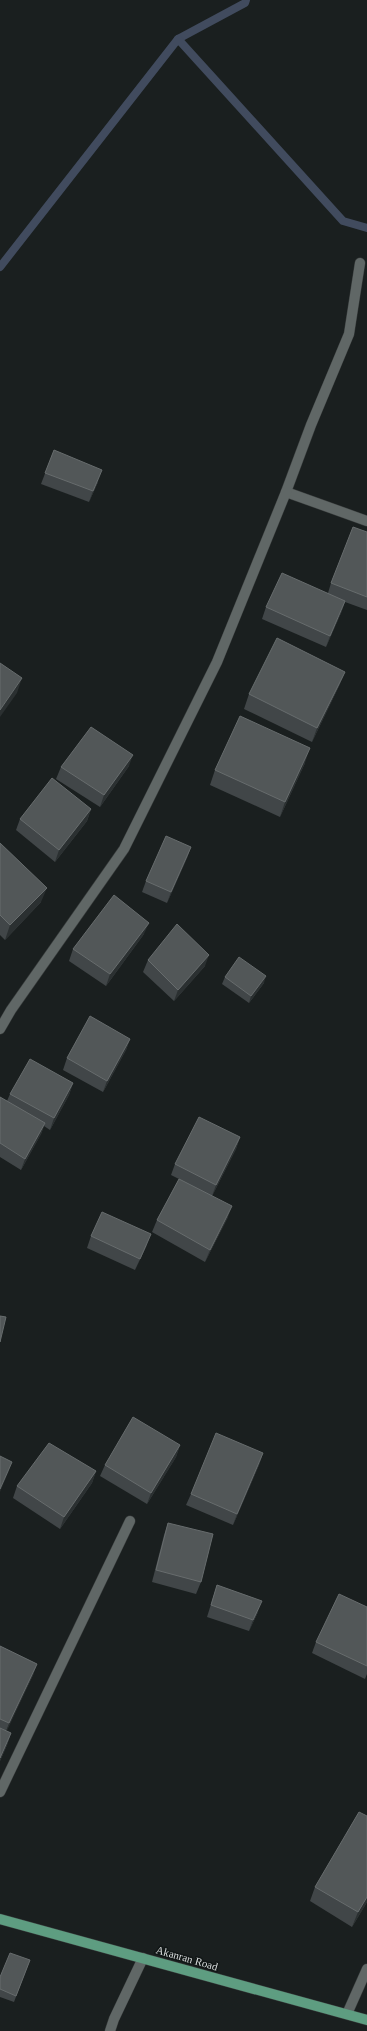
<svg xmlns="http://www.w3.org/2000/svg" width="367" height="2031" viewBox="0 0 367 2031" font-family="'Times New Roman',serif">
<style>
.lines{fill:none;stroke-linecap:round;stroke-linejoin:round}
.stream{stroke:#414b5e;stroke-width:8}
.minor-casing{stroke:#383c3c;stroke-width:11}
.major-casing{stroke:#383c3c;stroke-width:11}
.minor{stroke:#606766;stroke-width:10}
.major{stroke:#5e9d81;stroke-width:10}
.wall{fill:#414648}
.shaded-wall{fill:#2b3031}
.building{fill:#525758;stroke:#676c6d}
.labels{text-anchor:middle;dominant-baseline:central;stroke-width:3;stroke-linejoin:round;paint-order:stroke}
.street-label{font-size:11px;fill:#d9dddd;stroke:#111616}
</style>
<rect width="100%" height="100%" fill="#1a1f1f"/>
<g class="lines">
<g class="stream">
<polyline points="178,39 245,3 246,0"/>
<polyline points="0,267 178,39 343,221 367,228"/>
</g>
<g class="minor-casing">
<g id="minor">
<polyline points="286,492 367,521"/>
<polyline points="0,1029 11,1010 124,849 217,662 286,492 311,425 349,334 360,263"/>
<polyline points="0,1792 130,1521"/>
<polyline points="347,2014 367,1969"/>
<polyline points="110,2031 114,2019 143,1958"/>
</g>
</g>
<g class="major-casing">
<polyline id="major" points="0,1919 367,2020"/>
</g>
<use href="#minor" class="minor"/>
<use href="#major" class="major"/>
</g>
<g class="wall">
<polygon points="54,450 98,482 89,502 41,484"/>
<polygon points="367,532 367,610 345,602 341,613 326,647 262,619 266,607 328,593 331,583"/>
<polygon points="345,672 339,686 312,742 244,709 249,694"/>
<polygon points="305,763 280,817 210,785 215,770"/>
<polygon points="129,766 100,807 56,779 61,767"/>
<polygon points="91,809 87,821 55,862 16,830 20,819"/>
<polygon points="0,843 41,902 5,940 0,935"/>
<polygon points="191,847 187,858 167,903 142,892 146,881"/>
<polygon points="144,934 106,986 69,961 73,949"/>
<polygon points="148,960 205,966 174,1001 143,972"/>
<polygon points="225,977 264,983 249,1003 222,984"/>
<polygon points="130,1039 126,1050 103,1092 63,1070 67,1058"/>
<polygon points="73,1083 69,1095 50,1130 44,1126 41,1134 21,1170 0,1157 0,1097 7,1101 10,1094"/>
<polygon points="240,1137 236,1149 212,1196 228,1217 205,1262 152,1232 157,1220 179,1179 171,1175 175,1164"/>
<polygon points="91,1236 147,1245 135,1270 87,1248"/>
<polygon points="180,1445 176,1457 147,1504 100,1476 105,1465"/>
<polygon points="263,1453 259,1465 233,1525 186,1505 191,1494"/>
<polygon points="96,1471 92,1483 60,1529 13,1498 17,1486"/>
<polygon points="168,1523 201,1582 196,1594 152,1582 164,1535"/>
<polygon points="217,1585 258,1612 249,1631 207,1617"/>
<polygon points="367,1607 367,1674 365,1679 312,1653 316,1642"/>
<polygon points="0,1646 37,1664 33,1675 6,1731 11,1733 7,1745 0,1761"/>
<polygon points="367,1816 367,1902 352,1927 310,1901 315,1887"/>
<polygon points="30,1960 14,2002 0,1997 0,1977"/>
</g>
<g class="shaded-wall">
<polygon points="102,470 98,482 89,502 93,491"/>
<polygon points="345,601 341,613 326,647 330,636"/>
<polygon points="345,672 339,686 312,742 317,728"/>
<polygon points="22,678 17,693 0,717 0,710"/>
<polygon points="310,748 305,763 280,817 285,802"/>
<polygon points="133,755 129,766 100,807 104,795"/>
<polygon points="91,809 87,821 55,862 59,850"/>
<polygon points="191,847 187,858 167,903 171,892"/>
<polygon points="47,888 41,902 5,940 10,925"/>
<polygon points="149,923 144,934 106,986 110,974"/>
<polygon points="209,955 205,966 174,1001 178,990"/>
<polygon points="266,976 264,983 249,1003 251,996"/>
<polygon points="130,1039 126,1050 103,1092 107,1081"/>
<polygon points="73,1083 69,1095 50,1130 54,1118"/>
<polygon points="45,1123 41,1134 21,1170 25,1159"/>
<polygon points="240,1137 236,1149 212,1196 216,1185"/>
<polygon points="232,1206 228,1217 205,1262 210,1250"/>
<polygon points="151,1234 147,1245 135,1270 140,1259"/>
<polygon points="180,1445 176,1457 147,1504 151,1493"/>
<polygon points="263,1453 259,1465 233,1525 237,1514"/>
<polygon points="12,1462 8,1473 0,1492 0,1489"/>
<polygon points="96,1471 92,1483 60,1529 64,1517"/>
<polygon points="262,1601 258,1612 249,1631 253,1620"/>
<polygon points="37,1664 33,1675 5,1735 9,1723"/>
<polygon points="11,1733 7,1745 0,1761 0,1758"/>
<polygon points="367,1897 367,1902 352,1927 358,1912"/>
</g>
<g class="building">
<polygon points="54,450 102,470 93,491 45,473"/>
<polygon points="353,527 367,532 367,597 331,583"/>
<polygon points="282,573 345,601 330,636 266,607"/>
<polygon points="277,638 345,672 317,728 249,694"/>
<polygon points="0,663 22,678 0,710"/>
<polygon points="240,716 310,748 285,802 215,770"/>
<polygon points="91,727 133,755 104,795 61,767"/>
<polygon points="52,778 91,809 59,850 20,819"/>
<polygon points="166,836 191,847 171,892 146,881"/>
<polygon points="0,843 47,888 10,925 0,915"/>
<polygon points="114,895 149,923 110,974 73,949"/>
<polygon points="177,924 209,955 178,990 148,960"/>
<polygon points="239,957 266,976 251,996 225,977"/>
<polygon points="90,1016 130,1039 107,1081 67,1058"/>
<polygon points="30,1059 73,1083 54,1118 10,1094"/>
<polygon points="0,1097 45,1123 25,1159 0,1143"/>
<polygon points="199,1117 240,1137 216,1185 175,1164"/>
<polygon points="179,1179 232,1206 210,1250 157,1220"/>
<polygon points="102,1212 151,1234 140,1259 91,1236"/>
<polygon points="0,1316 6,1317 0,1342"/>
<polygon points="133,1417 180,1445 151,1493 105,1465"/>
<polygon points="216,1433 263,1453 237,1514 191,1494"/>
<polygon points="49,1443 96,1471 64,1517 17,1486"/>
<polygon points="0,1456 12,1462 0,1489"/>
<polygon points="168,1523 213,1534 201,1582 156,1570"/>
<polygon points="217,1585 262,1601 253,1620 211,1605"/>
<polygon points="339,1594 367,1607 367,1666 316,1642"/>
<polygon points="0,1646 37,1664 9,1723 0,1719"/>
<polygon points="0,1728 11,1733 0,1758"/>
<polygon points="359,1812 367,1816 367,1897 358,1912 315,1887"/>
<polygon points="10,1953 30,1960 16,1996 0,1989 0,1977"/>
</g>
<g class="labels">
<g class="street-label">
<text transform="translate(187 1958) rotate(16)">Akanran Road</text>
</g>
</g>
</svg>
